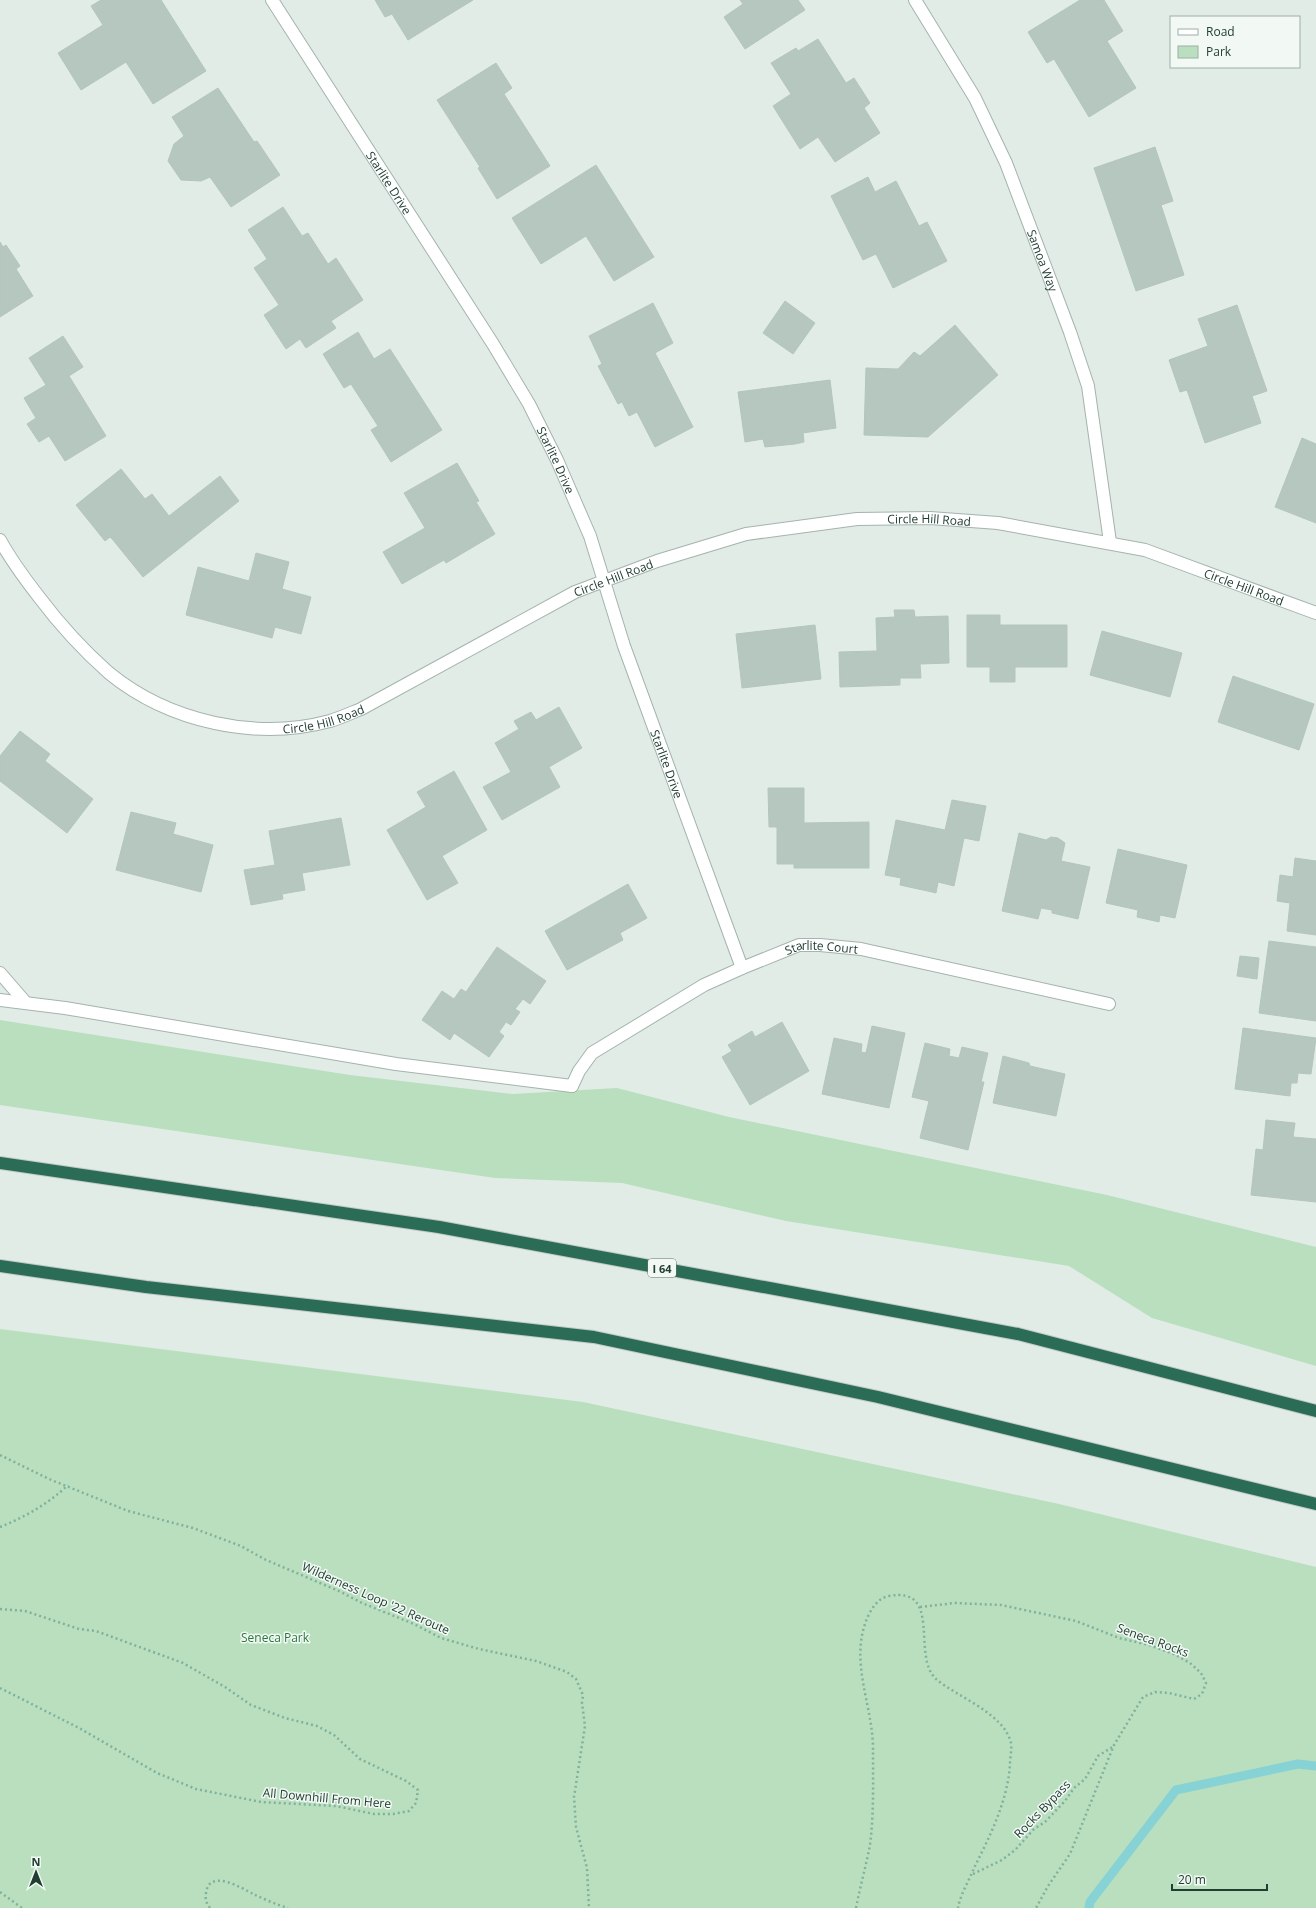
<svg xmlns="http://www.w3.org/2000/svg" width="1316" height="1908" viewBox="0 0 1316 1908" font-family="'Open Sans',sans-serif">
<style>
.green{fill:#b9dfbf}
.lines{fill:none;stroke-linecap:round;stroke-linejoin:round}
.stream{stroke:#87d2d4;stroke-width:9}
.building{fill:#b6c7bf;stroke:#b3c6bc}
.service-casing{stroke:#a4b4ac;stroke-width:14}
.minor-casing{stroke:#a4b4ac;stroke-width:14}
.motorway-casing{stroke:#c1c9c6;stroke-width:14}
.path{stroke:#80b19c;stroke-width:2.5;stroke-dasharray:2 3;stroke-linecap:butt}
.service{stroke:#fff;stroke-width:12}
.minor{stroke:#fff;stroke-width:12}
.motorway{stroke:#2b6c56;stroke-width:12}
.labels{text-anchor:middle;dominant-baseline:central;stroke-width:3;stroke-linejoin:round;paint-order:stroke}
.shield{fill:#f2f9f5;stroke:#60766c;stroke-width:1}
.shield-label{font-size:11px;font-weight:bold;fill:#213e32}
.street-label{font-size:12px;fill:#213e32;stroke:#f2f9f5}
.park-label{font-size:12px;fill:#29773d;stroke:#f2f9f5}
</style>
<rect width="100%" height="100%" fill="#e1ece6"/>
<g class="green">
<polygon points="0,1020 350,1075 513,1094 617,1088 729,1117 1107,1195 1316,1247 1316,1366 1152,1318 1069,1266 786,1221 622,1183 495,1178 0,1105"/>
<polygon points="0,1329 583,1402 1059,1504 1316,1567 1316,1908 0,1908"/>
</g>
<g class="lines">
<polyline class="stream" points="1089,1908 1090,1902 1176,1790 1298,1764 1316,1766"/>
</g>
<g class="building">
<polygon points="101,0 161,0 206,71 153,104 126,62 81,90 58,53 103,25 91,6"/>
<polygon points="375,0 473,0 408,40 392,14 385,17"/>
<polygon points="740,0 798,0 805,10 745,49 724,17 743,4"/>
<polygon points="1080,0 1104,0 1123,31 1107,41 1136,88 1089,117 1054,59 1047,63 1028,32"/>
<polygon points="818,39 846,83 854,78 870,103 864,108 880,133 835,162 818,137 800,149 773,106 791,94 771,63 796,48 798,51"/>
<polygon points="496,63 512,88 504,94 550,166 497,199 478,168 480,167 437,100"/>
<polygon points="218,88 254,142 257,141 280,175 231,207 210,177 201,181 181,180 168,161 174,144 184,136 172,117"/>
<polygon points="1155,147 1173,201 1161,205 1184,275 1136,291 1094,168"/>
<polygon points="596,165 654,257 614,281 586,236 541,264 512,218"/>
<polygon points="868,177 875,192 896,181 919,226 927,222 947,261 893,288 876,254 863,260 831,196"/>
<polygon points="283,207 302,236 308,233 328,264 336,258 363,300 331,321 336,328 306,348 300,339 286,349 264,315 279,305 254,268 267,259 248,230"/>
<polygon points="0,242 3,247 6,245 20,266 16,269 33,296 0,317"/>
<polygon points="785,301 815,323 793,354 763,333"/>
<polygon points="653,303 673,343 655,353 693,427 655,447 637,412 629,416 622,402 618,404 598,366 602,364 589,336"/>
<polygon points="1237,305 1267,391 1252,396 1261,423 1205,443 1187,390 1180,392 1169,360 1208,346 1198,319"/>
<polygon points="955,325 998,375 928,437 864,435 866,368 898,369 914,352 920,356"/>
<polygon points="358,332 374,359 390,349 442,430 391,462 371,430 378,426 351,384 344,388 323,354"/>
<polygon points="63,336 83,367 69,376 106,436 65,461 49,436 39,442 27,424 36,418 24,398 46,385 29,358"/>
<polygon points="830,380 836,428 803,433 804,442 795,444 765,447 763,439 745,442 738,392"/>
<polygon points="1302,438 1316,444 1316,523 1275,507"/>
<polygon points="457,463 479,501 476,502 495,534 446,563 444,560 402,584 383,552 425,528 404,493"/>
<polygon points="121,469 145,499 152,494 169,516 220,476 239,501 143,577 113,540 110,537 105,541 76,505"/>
<polygon points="256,553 289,562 282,589 311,597 301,634 275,627 272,638 186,615 198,567 249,581"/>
<polygon points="894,610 914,610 915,617 948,616 949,663 920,664 921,678 900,678 900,685 840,687 839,652 877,651 876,618 895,617"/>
<polygon points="967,615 1000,615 1000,625 1067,625 1067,667 1015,667 1015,682 990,682 990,667 967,667"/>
<polygon points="815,625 821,679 742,688 736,634"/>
<polygon points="1102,631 1182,653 1170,697 1090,675"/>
<polygon points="1233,676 1314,704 1299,750 1218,722"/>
<polygon points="559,707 582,748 549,767 560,787 502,820 483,787 511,772 495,743 519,729 514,721 531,712 536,720"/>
<polygon points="20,731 50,754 45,761 93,799 67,833 0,781 0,756"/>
<polygon points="454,771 487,830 442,856 458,883 427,900 387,830 426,807 417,792"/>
<polygon points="768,788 804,788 804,823 869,822 869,868 794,868 794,864 777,864 777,827 769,827"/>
<polygon points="952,800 986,806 979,841 964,838 954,886 938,882 936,893 932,892 900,885 901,878 885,875 896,820 945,830"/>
<polygon points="131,812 176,823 173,834 213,845 201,892 116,870"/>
<polygon points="341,818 350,865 302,873 305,890 282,894 283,899 251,905 244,870 275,865 269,831"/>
<polygon points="1019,833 1046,840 1051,837 1058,838 1065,843 1061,861 1090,867 1078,919 1052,913 1052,910 1041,908 1038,919 1002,911"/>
<polygon points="1118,849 1187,865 1175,918 1160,915 1159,922 1155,921 1137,917 1138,910 1106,903"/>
<polygon points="1295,858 1316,861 1316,935 1287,931 1290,903 1277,901 1280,875 1293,877"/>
<polygon points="628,884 647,918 620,933 623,940 567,970 545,931"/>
<polygon points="1269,941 1316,947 1316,1021 1259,1013"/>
<polygon points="497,947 546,981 530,1004 523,999 515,1009 520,1012 511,1025 506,1022 499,1032 504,1036 489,1057 454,1033 450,1040 422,1020 442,991 454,999 461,989 466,992"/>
<polygon points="1240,956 1259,958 1257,979 1237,976"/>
<polygon points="782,1022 809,1071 750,1105 722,1057 732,1051 728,1045 752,1031 755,1037"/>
<polygon points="872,1026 905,1033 889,1108 822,1094 834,1038 862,1044 861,1052 866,1053"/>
<polygon points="1243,1028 1316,1038 1311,1074 1298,1073 1297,1083 1291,1083 1290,1096 1235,1089"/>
<polygon points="925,1043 950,1049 949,1056 959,1058 962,1047 988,1053 981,1082 984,1082 968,1150 920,1138 929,1101 912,1097"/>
<polygon points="1003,1056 1029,1063 1030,1066 1065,1074 1056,1116 993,1103"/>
<polygon points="1266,1120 1295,1123 1293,1137 1316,1139 1316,1202 1251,1195 1256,1149 1263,1150"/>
</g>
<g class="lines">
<g class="service-casing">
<g id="service">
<polyline points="0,973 26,1003"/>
<polyline points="0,1000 65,1008 396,1064 572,1086"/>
</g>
</g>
<g class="minor-casing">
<g id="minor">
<path id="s1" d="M272,0l221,344 36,60 28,56 33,76 34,110 118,322"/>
<path id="s2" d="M915,0l60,98 31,65 64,169 18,54 22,156"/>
<path id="s3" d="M0,540c11,20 25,39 39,57 21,28 44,53 70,76 60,49 147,68 221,48 10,-3 21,-8 31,-12l214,-117 82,-31 89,-27 111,-15 73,-1 68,5 147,27 171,63"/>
<path id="s4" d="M572,1086l7,-15 13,-18 112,-68 38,-17 57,-23h21l41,4 248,55"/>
</g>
</g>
<g class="motorway-casing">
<g id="motorway">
<polyline points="0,1163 439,1227 1018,1334 1316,1411"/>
<polyline points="0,1266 146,1287 594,1337 878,1397 1316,1504"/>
</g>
</g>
<g class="path">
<polyline points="0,1455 49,1479 128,1511 193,1528 241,1546 264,1559 341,1592 362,1603 414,1624 441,1638 479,1649 536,1661 567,1672 576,1679 583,1695 582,1703 585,1726 574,1797 576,1827 587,1868 589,1908"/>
<path d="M0,1527c25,-10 48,-23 68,-42"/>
<polyline points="920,1607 955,1603 1001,1605 1076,1621 1119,1638 1149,1645 1176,1655 1190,1663 1201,1673 1206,1683 1202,1694 1194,1699 1169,1693 1155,1692 1143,1697 1114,1745 1070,1854 1048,1886 1036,1908"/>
<polyline points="0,1609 25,1611 79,1629 96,1631 183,1663 225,1687 251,1705 285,1718 317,1726 334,1735 360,1759 406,1781 418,1790 416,1803 409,1811 393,1814 374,1814 336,1806 261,1802 196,1789 157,1773 79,1728 0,1688"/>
<polyline points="973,1874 1002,1860 1015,1850 1034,1829 1045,1822 1065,1801 1074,1788 1085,1779 1098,1756 1114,1746"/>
<polyline points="0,1892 22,1908"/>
<path d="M210,1908c-4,-5 -5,-9 -4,-15 3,-25 36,-5 47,1 11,5 24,11 35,14"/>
<path d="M856,1908c4,-21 10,-42 14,-63 4,-32 3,-65 3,-96 0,-43 -23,-85 -7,-128 4,-10 11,-23 23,-25 54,-10 22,60 47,83 21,18 68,34 75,64 1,7 -1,14 -1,21 -2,36 -20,72 -36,104 -5,13 -14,27 -16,40"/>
</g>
<use href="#service" class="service"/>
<use href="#minor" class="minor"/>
<use href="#motorway" class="motorway"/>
</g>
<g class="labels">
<rect class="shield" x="648" y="1259" width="28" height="18" rx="3"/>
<g class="shield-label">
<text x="662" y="1268">I 64</text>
</g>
<g class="street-label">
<text stroke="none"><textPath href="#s1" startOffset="217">Starlite Drive</textPath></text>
<text stroke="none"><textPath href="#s2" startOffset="291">Samoa Way</textPath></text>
<text stroke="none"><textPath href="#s1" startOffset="541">Starlite Drive</textPath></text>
<text stroke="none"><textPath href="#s3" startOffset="1049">Circle Hill Road</textPath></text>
<text stroke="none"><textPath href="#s3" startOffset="725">Circle Hill Road</textPath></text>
<text stroke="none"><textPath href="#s3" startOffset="1373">Circle Hill Road</textPath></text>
<text stroke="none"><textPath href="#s3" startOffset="401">Circle Hill Road</textPath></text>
<text stroke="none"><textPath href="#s1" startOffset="865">Starlite Drive</textPath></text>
<text stroke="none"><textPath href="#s4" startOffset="295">Starlite Court</textPath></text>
<text transform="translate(376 1598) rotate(24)">Wilderness Loop '22 Reroute</text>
<text transform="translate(1153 1640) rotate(20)">Seneca Rocks</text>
<text transform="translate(327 1798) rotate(5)">All Downhill From Here</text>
<text transform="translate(1042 1809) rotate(-46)">Rocks Bypass</text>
</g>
<g class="park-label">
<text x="275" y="1637">Seneca Park</text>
</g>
</g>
<rect x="1170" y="16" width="130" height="52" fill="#f2f9f5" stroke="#9eaea7"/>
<rect x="1178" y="29" width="20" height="6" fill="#ffffff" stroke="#9eaea7"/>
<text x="1206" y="36" font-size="12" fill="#213e32">Road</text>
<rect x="1178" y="46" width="20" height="12" fill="#b9dfbf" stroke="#9eaea7"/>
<text x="1206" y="56" font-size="12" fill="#213e32">Park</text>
<g transform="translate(36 1872)" stroke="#f2f9f5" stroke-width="3" paint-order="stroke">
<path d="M0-3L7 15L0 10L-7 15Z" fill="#213e32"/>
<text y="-6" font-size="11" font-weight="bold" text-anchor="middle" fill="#213e32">N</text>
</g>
<path d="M1172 1884v6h95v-6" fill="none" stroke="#213e32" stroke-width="2"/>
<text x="1178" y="1884" font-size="12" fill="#213e32" stroke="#f2f9f5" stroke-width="3" paint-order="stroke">20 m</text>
</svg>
